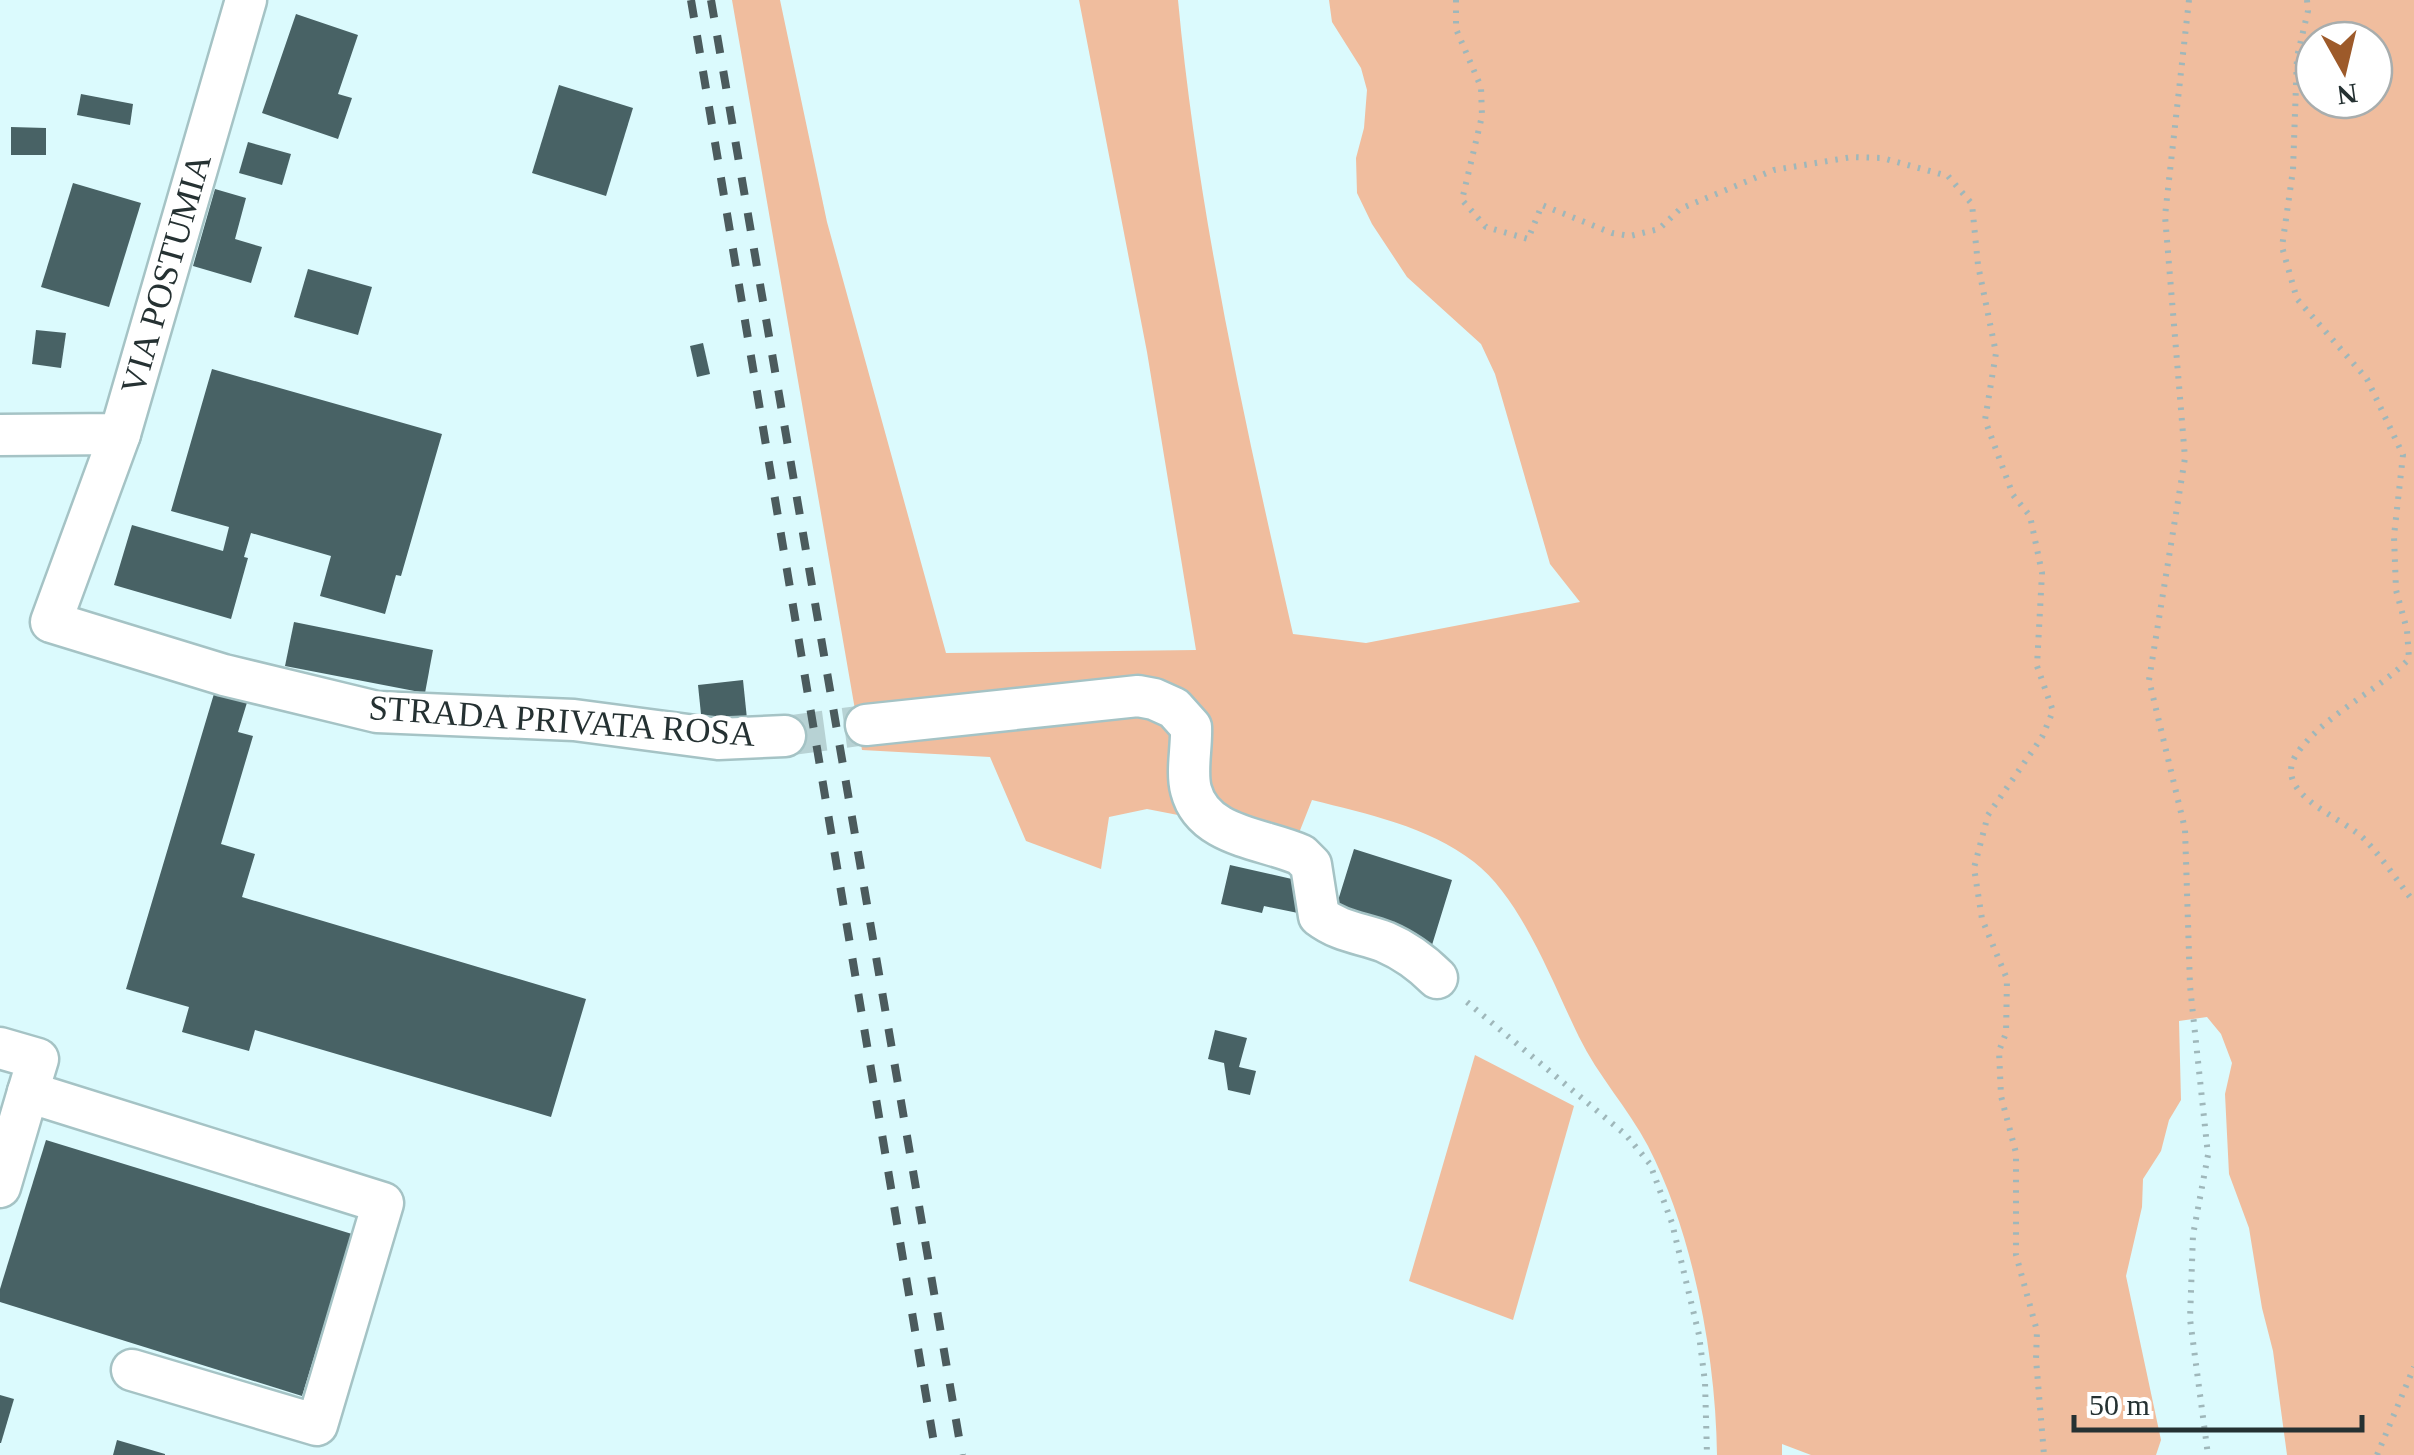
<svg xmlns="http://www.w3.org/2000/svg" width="2414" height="1455" viewBox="0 0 2414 1455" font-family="'Times New Roman',serif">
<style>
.green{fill:#f0bd9e;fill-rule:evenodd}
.building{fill:#486265}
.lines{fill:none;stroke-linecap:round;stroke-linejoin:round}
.minor-tunnel{stroke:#b7d2d4;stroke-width:40;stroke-dasharray:40 20;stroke-linecap:butt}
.minor-casing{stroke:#a5c3c5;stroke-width:45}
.path{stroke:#9fb7ba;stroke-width:6;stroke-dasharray:2.5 8;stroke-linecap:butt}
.minor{stroke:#fff;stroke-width:40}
.rail{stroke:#4b5b5d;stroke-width:8;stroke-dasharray:18 18;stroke-linecap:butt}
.labels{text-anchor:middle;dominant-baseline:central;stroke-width:10;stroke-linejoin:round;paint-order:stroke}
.street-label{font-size:35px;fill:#253132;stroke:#fff}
</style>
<rect width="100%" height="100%" fill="#dbfafd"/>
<g class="green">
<path d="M732,0h48l47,222 119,431 250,-3 -49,-298 -68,-352h99c20,214 67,424 115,634l73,9 214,-41 -30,-38 -55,-190 -14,-30 -74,-67 -35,-53 -15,-31 -1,-35 8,-30 3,-38 -6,-22 -29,-46 -3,-22h1085v1455h-127l-14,-104 -11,-43 -13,-80 -20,-54 -4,-80 7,-31 -11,-29 -14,-17 -28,4 2,79 -12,20 -8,31 -18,28 -1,28 -16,69 35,164 -5,15h-345l-29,-11v11h-65c-1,-98 -24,-222 -69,-309 -20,-38 -50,-70 -69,-109 -26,-53 -57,-138 -105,-175 -47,-36 -107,-48 -162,-62l-15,38 -150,-29 -38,8 -8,52 -75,-28 -36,-84 -128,-7zM2314,40h60v60h-60z"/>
<polygon points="1475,1055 1574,1106 1513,1320 1409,1281"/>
</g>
<g class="building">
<polygon points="296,14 358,35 338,94 352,98 338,139 262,113"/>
<polygon points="559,85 633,108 606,196 532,173"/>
<polygon points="81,94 133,104 130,125 77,115"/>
<polygon points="11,127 46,128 46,155 11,155"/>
<polygon points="248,142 291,154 282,185 239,173"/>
<polygon points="73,183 141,203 109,307 41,287"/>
<polygon points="215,189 246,198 235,239 262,247 251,283 193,266"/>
<polygon points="308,269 372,287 358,335 294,317"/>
<polygon points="36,330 66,333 61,368 32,364"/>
<polygon points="703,343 710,374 697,377 690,346"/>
<polygon points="212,369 442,434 401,576 396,575 385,614 320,596 331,556 251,533 244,557 248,558 231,619 114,585 132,525 223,551 229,527 171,511"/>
<polygon points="294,622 433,650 425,693 285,666"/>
<polygon points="743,680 747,719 702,724 698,685"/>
<polygon points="216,687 249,696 238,732 253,736 221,844 255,854 242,897 586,999 551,1117 255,1030 249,1051 182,1032 189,1007 126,989"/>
<polygon points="1354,849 1452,880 1432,945 1409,937 1410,931 1336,907"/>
<polygon points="1230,865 1305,882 1298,913 1264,906 1262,913 1221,904"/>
<polygon points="1215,1030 1247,1038 1239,1067 1256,1071 1250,1095 1228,1090 1224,1063 1208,1059"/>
<polygon points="46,1140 352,1234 302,1396 0,1302 0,1289"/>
<polygon points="0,1395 14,1399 1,1443 0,1443"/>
<polygon points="117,1440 165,1454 165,1455 113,1455"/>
</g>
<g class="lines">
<polyline class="minor-tunnel" points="785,736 866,725"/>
<g class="minor-casing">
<g id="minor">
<polyline points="120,434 51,622 224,675 377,712 574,720 718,739 785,736"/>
<polyline points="0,435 120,434 246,0"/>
<path d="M866,725l272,-29 16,3 20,9 17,19c1,20 -5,44 0,63 12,47 72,48 110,65l10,10 8,51c21,16 42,17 66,26 21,9 36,20 52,36"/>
<polyline points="0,1048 38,1059 28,1092"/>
<polyline points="0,1187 28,1092 383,1203 317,1425 132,1370"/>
</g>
</g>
<g class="path">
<polyline points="1456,0 1456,29 1481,87 1482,116 1462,200 1486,227 1528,239 1542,205 1612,233 1630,236 1659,229 1680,209 1774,170 1852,157 1882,158 1948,176 1972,204 1978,265 1996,353 1985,420 2013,495 2030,516 2042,573 2037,666 2053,711 2042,737 1988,815 1974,868 1982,919 2007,979 2006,1033 1999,1051 2001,1096 2016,1153 2016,1255 2037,1331 2036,1359 2044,1455"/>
<polyline points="2189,0 2165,216 2185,458 2149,680 2185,829 2190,986 2208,1155 2193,1235 2190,1319 2208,1455"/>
<path d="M2307,0l1,11 -11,46 -4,113 -11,77 15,52 70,80 36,76 -9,81 2,54 11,40 2,29c-33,33 -78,52 -108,89 -38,45 43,68 65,93 18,19 32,41 48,61"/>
<polyline points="1467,1002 1626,1135 1650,1164 1672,1223 1699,1335 1705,1382 1707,1455"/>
<polyline points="2377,1455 2414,1367"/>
</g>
<use href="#minor" class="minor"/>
<g class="rail">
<polyline points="691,0 936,1455"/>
<polyline points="711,0 962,1455"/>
</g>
</g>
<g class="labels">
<g class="street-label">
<text transform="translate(166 274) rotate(-74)">VIA POSTUMIA</text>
<text transform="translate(562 721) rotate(4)">STRADA PRIVATA ROSA</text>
</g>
</g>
<g transform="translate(2344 70) rotate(172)"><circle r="48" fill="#ffffff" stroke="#a8adad" stroke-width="2.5"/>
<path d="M0-8L18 38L0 25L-18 38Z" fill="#9d5a2a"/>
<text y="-15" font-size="28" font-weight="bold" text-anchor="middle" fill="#253132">N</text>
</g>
<path d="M2074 1415v15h288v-15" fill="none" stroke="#253132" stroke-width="5"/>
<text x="2089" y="1415" font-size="30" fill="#253132" stroke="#ffffff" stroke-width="8" paint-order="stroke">50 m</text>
</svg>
